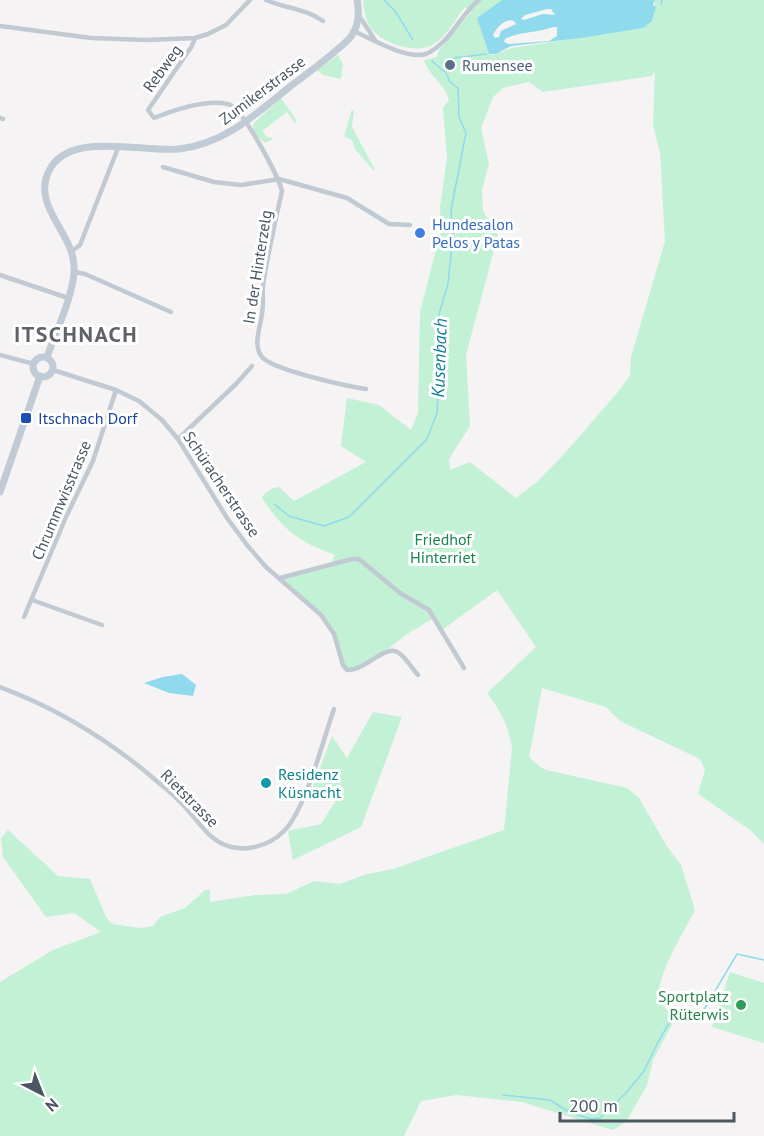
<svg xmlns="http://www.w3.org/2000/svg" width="764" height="1136" viewBox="0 0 764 1136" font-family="'PT Sans',sans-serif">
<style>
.green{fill:#c3f1d5;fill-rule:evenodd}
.water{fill:#90daee;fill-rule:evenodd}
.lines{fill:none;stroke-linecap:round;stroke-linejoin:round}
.stream{stroke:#90daee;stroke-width:1.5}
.minor{stroke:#c1cad2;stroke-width:4.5}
.secondary{stroke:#c1cbd6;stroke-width:7}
.service-dot{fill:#5c6f8a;stroke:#fff;stroke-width:2}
.shop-dot{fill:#3f7fe0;stroke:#fff;stroke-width:2}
.transit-dot{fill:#1a4fb4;stroke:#fff;stroke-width:2}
.culture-dot{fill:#0f9aa8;stroke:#fff;stroke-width:2}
.leisure-dot{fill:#2e9e5b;stroke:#fff;stroke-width:2}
.labels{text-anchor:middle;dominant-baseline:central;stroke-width:6;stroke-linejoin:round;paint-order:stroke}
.service-label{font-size:16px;fill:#4e5e75;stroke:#fff;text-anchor:start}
.street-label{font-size:16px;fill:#4a5661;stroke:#fff}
.shop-label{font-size:16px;fill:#366cbe;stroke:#fff;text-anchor:start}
.transit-label{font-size:16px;fill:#164399;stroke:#fff;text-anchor:start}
.park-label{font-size:16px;fill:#17864f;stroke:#fff}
.culture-label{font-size:16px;fill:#0d838f;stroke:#fff;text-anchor:start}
.leisure-label{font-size:16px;fill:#27864d;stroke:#fff;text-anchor:end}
.water-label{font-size:18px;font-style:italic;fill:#0c7c9b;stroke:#fff}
.district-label{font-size:22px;font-weight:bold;letter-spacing:1.5px;fill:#5f6368;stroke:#fff}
</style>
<rect width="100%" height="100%" fill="#f5f3f3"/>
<g class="green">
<path d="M363,0h139l-24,18 11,36 4,1 19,-7 131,-20 11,-12 1,-16h109v844l-14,-14 -52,-36 7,-24 -5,-11 -80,-38 -14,-14 -64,-19 -13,69 11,10 6,3 81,18 12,10 27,47 15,20 14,45c-10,20 -38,64 -36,86 1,9 10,16 17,21l-23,43 -6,25 -21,37 -13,8 -91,-28 -65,-7 -36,6 -17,35h-404v-154l53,-32 48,-18 -27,-19 -28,4 -43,-60 -2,-19 7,-8 50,46 32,3 16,38 6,7 29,4 12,-2 7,-9 25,-9 20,-18h5v12l45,-7 31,-1 28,-13 26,3 27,-10 26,-5 111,-39 8,-82c-3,-22 -12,-38 -25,-55l49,-46 -39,-57 -55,40 -8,-12 -27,16 -34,27 -26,9 -13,-36 -13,-19 -41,-37 55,-15 -3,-2 3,-6c-36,-13 -52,-25 -73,-57 2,-5 10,-11 17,-11l15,14 72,-39 -25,-16 6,-48 32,7 32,25 7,-17 2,-101 21,-82 -1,-23 7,-49 -4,-50 6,-8c-6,-19 -20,-23 -25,-40l13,-3 2,-7 32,-38 -6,-5c-9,11 -18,29 -31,37 -17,11 -52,0 -64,-17 -5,-8 -6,-18 -7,-27zM655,71l-2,54 7,27 5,89 -34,116 -1,18 -8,12 -56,65 -29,30 -21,16 -46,-36 -20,8 -1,-11 21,-33 -4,-71 32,-120 -15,-24 -1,-21 7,-26 -8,-36 12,-31 10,-9 26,-6 14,10 109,-16z"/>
<polygon points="338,55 343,64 341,79 323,75 317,70"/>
<path d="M281,98l16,23 -2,2 -8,-11 -25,19 6,7 2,-1 3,2 -8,4c-6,-5 -12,-10 -12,-19z"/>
<polygon points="352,109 354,111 352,127 375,170 373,170 355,149 352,140 344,136"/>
<polygon points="373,712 402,717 361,827 293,860 288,831 321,824 335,802 312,789 332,736 347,758"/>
<polygon points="730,972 764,983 764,1043 712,1027"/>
</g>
<g class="water">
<path d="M502,0h153l-2,5 3,2 -4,14 -9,7 -62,10 -70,8 -15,8h-7l-12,-36zM547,9h4l4,6 -12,-1 -19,6 -3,-1 4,-4zM510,20l4,1 2,3 -15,7 -2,6 -4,1 -2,-3c4,-8 9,-13 17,-15zM553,27h4v9l-8,5 -40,3 -5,-2 1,-3c16,-8 32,-6 48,-12z"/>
<polygon points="182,674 196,685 193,696 169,693 144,683 163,677"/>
</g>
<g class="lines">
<g class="stream">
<polyline points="384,0 395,11 413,40"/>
<polyline points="661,4 662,0"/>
<polyline points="454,58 486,54"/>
<polyline points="274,504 289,516 324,526 349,517 427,439 437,413 440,365 437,321 448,284 453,235 451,210 466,133 459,117 458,88 450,82 446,73 432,61"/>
<polyline points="695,1021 699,1018 737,954 764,960"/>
<polyline points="503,1095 550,1100 569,1112 591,1119 600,1118 626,1093 644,1071 658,1042 672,1018"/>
</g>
<g class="minor">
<path d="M266,0c21,9 38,8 57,21"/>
<polyline points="358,14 375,40"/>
<polyline points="0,26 91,38 146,40 195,38 208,34 226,25 250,0"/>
<path d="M354,31c17,8 54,29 72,23 7,-3 14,-9 19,-14 12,-13 20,-29 34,-40"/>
<path d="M195,38l-3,8 -44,64 6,8c20,-8 52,-19 74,-14 14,3 50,71 54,87 -7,31 -14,63 -19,94 -1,9 1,19 -1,28 -1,13 -10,32 0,44 11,13 84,29 104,32"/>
<polyline points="0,118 3,119"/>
<polyline points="163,167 214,182 241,185 279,179 347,198 389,224 410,225"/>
<polyline points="72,251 80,245 118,148"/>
<polyline points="75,272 85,274 171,312"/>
<polyline points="0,275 68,298"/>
<polyline points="0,355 34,364"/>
<path d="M53,370l63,20 23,11 23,19 16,19 49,79 20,27 19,22 55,48 13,19 9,31 4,5c18,1 39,-27 52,-17 7,5 13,15 19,22"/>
<polyline points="178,439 236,384 252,366"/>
<polyline points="280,578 352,559 359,559 400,593 429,610 464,668"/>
<polyline points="32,600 102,625"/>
<polyline points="24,617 66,517 93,461 116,390"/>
<path d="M0,687c59,22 112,55 159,96 10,8 19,16 27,25 12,13 22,30 39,37 20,8 44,1 59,-14 22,-22 39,-91 50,-122"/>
</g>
<g class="secondary">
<path d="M47,357c8,-23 29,-67 27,-91 -1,-33 -41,-59 -26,-93 18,-44 94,-20 131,-24 46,-5 78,-36 113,-64 19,-14 39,-29 57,-46 9,-10 11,-25 8,-39"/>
<circle cx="43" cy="367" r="10"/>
<polyline points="0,492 40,376"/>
</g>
</g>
<circle class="service-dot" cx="450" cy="65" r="6"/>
<circle class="shop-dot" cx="420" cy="233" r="6"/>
<rect class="transit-dot" x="20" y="412" width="12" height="12" rx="3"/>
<circle class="culture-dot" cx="266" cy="783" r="6"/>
<circle class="leisure-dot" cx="741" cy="1005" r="6"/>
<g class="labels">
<g class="service-label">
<text x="462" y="65">Rumensee</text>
</g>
<g class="street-label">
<text transform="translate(162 68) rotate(-54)">Rebweg</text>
<text transform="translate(262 90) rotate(-37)">Zumikerstrasse</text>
<text transform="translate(257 267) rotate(-81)">In der Hinterzelg</text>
<text transform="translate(222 484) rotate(56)">Schüracherstrasse</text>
<text transform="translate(61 500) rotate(-67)">Chrummwisstrasse</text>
<text transform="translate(190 798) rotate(45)">Rietstrasse</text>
</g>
<g class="shop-label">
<text x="432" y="224">Hundesalon<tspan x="432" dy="18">Pelos y Patas</tspan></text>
</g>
<g class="transit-label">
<text x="38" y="418">Itschnach Dorf</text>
</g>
<g class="park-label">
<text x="443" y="539">Friedhof<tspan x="443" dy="18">Hinterriet</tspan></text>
</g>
<g class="culture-label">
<text x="278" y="774">Residenz<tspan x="278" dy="18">Küsnacht</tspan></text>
</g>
<g class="leisure-label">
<text x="729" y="996">Sportplatz<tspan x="729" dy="18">Rüterwis</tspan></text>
</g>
<g class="water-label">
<text transform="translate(439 358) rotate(-88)">Kusenbach</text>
</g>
<g class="district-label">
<text x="76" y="334">ITSCHNACH</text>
</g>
</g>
<g transform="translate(42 1094) rotate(138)" stroke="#ffffff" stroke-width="4.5" paint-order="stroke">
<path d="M0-4.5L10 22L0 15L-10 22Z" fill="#4a5661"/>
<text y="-9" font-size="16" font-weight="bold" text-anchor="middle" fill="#4a5661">N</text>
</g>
<path d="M560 1112v9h174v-9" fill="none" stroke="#4a5661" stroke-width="3"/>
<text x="569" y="1112" font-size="18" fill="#4a5661" stroke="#ffffff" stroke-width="4.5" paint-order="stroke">200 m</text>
</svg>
